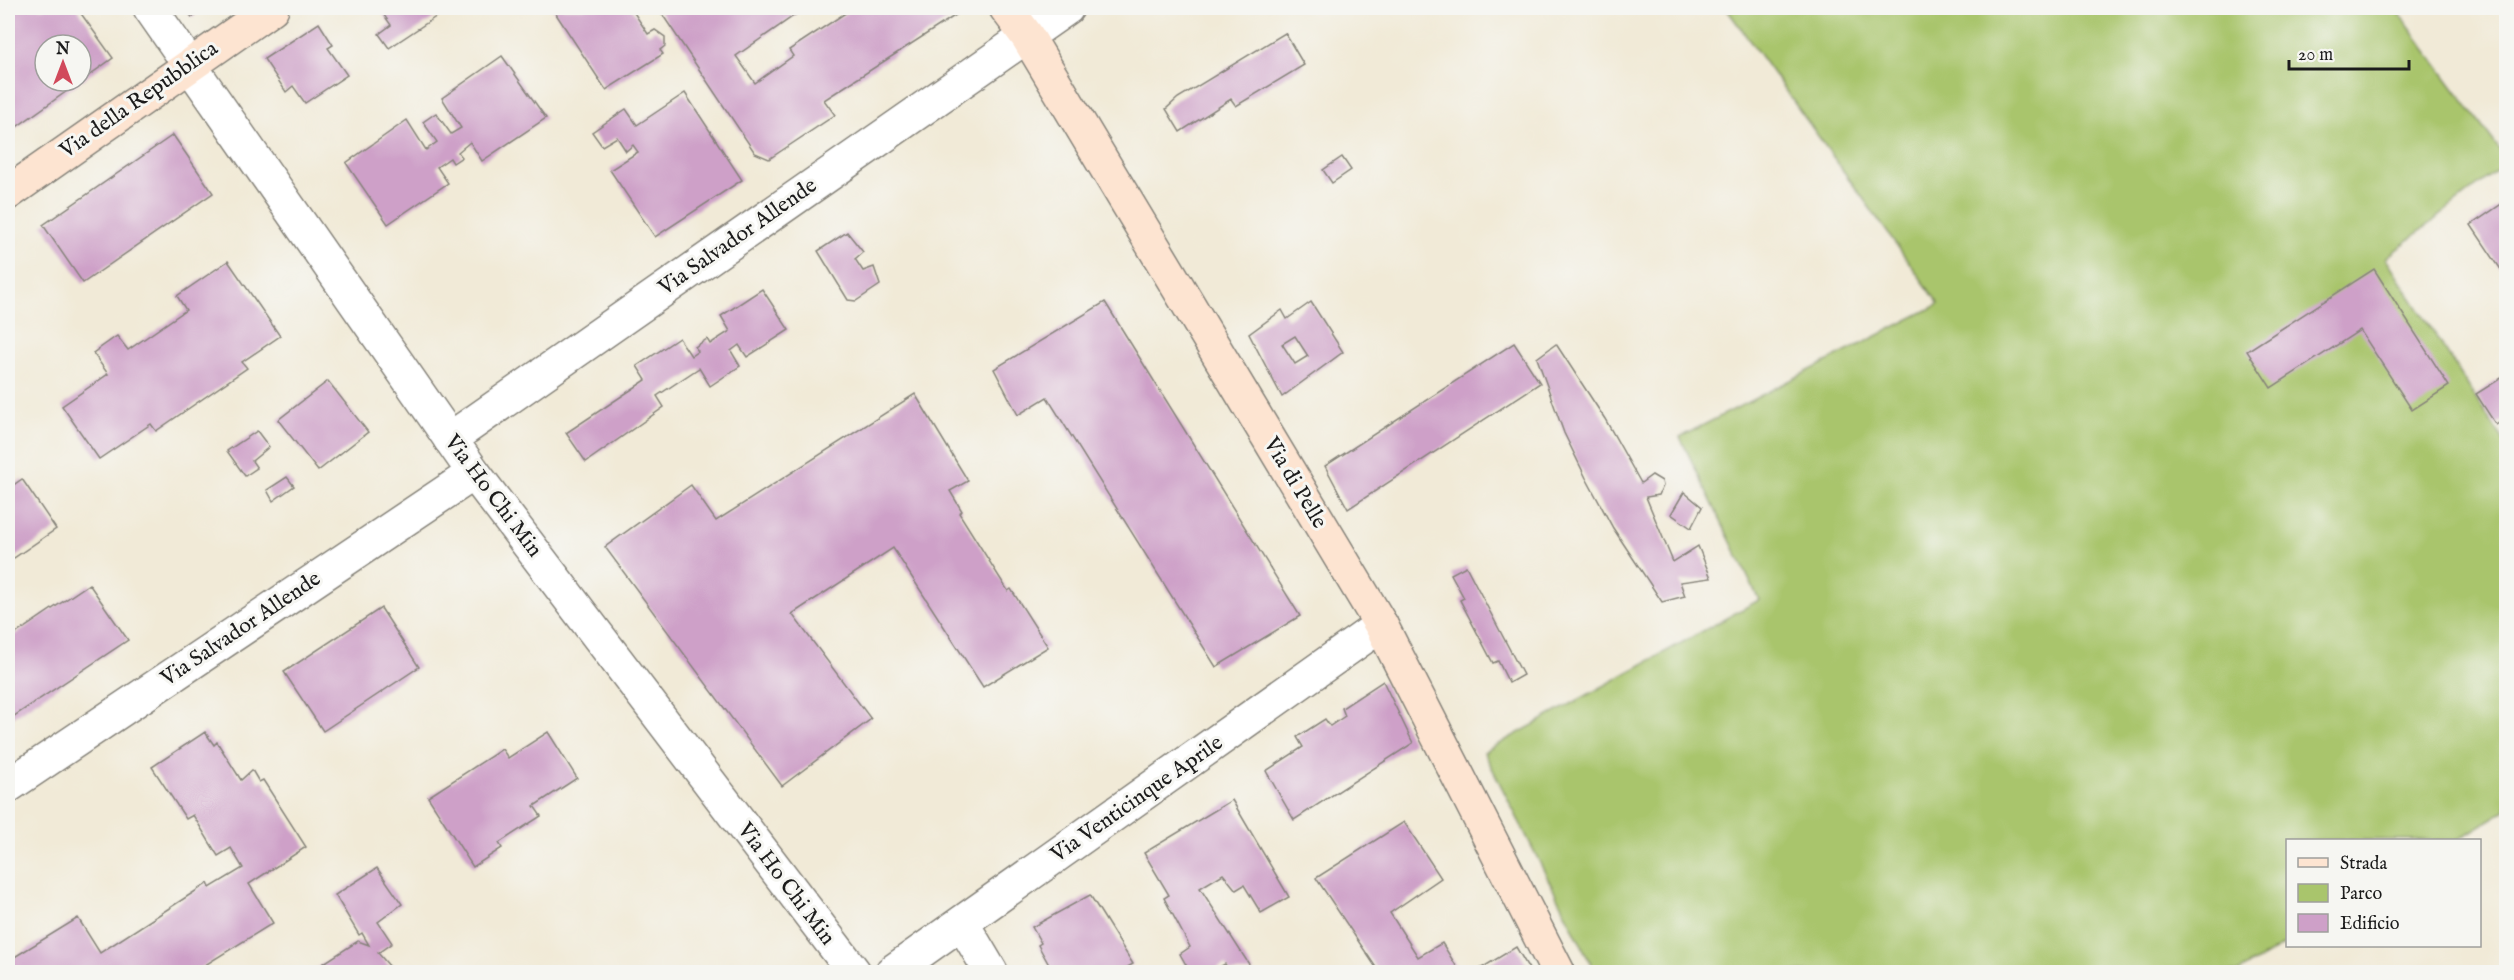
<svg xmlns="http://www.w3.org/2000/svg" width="2514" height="980" viewBox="0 0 2514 980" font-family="'IM FELL English',serif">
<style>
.green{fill:#a9c56c;stroke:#627044;stroke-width:1.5}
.building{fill:#cea0c8;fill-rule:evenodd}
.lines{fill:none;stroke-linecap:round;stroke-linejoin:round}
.minor-casing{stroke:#86837a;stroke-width:36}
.secondary-casing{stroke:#86837a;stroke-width:36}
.minor{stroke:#fff;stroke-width:33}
.secondary{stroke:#fde4d1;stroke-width:33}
.labels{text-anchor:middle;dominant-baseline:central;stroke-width:6;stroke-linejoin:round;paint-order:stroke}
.street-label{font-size:22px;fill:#1c1c1c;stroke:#f6f6f2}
</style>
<rect width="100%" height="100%" fill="#f6f6f2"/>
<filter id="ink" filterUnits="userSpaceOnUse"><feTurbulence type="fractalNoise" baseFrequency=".0167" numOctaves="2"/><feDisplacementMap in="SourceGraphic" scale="12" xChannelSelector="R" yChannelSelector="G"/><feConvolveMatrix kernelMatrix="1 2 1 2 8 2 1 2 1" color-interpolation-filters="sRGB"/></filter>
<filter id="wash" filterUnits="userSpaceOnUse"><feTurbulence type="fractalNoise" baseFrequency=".008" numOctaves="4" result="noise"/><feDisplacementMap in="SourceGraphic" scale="24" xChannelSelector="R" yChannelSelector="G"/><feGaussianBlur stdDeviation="1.35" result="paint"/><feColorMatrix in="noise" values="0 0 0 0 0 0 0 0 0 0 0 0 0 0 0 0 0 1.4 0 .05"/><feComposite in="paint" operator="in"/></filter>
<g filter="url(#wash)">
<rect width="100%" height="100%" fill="#f1ead7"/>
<polygon class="green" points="1726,8 2395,8 2506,158 2506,163 2386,258 2506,445 2506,810 2457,840 2288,840 2287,943 2239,972 1595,972 1484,752 1759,600 1680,437 1939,304"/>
<g id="blocks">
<g class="building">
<polygon points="8,8 77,8 113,58 81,81 81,45 45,45 45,81 81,81 8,133"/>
<polygon points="184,8 206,8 192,17"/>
<polygon points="379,8 449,8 389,48 379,34 391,25"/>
<polygon points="552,8 631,8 648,34 655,30 665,37 665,46 660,50 663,54 606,90"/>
<polygon points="658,8 805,8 736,56 755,83 793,56 789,50 853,8 955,8 959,13 824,100 835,115 769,159 755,153"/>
<polygon points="319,23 333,45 328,48 347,75 305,103 293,86 286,92 264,59"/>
<polygon points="1285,33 1304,65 1236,106 1231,99 1180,132 1166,109 1178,98"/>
<polygon points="502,56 546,118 482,161 470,142 458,152 462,157 453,163 450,158 437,167 448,183 388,224 346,163 407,120 426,150 437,142 423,122 436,113 451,134 461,128 442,98"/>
<polygon points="685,93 742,180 655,237 610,170 638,152 633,145 626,151 617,137 602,146 592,132 626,109 637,125"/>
<polygon points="173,135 213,193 83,283 43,225"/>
<polygon points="1342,157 1351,170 1332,183 1323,170"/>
<polygon points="2506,201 2506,277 2471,225"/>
<polygon points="847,232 863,252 855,259 863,271 874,267 880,285 856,301 848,300 818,251"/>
<polygon points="228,261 280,336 242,362 247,368 156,431 151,424 99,459 62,406 108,374 93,353 117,336 128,350 186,310 177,296"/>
<polygon points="2374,269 2449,386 2412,410 2360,330 2271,388 2247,351"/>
<polygon points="762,289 789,330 747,357 739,345 731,351 740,366 710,386 699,368 657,396 664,407 586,462 566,433 646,380 637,366 679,338 691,356 698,351 695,347 707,339 710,344 730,331 721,316"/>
<polygon points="1105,302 1300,616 1216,667 1047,397 1018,415 994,369"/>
<path d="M1311,302l32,50 -61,45 -33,-63 33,-24 5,9zM1295,336l13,20 -13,8 -13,-20z"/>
<polygon points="1514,343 1540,383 1348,509 1325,466"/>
<polygon points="1556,344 1605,419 1641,483 1652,475 1662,481 1663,486 1659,495 1646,497 1673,562 1698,546 1711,578 1680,582 1685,596 1662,602 1613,528 1586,478 1564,433 1537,358"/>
<polygon points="2506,375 2506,418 2496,425 2476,394"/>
<polygon points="328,381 368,432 318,471 278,420"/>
<polygon points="915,394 968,481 950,491 962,511 959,513 1008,591 1011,589 1048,647 983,687 893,548 792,614 871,719 782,786 605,547 691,485 716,521"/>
<polygon points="257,431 269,447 252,461 257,468 245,476 227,451"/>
<polygon points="287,477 294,486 273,501 267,490"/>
<polygon points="22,479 56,529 8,562 8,489"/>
<polygon points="1684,492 1702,507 1691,528 1671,514"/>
<polygon points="1466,566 1523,675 1509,683 1498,661 1493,663 1460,600 1464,598 1451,574"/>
<polygon points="89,584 128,640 8,720 8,639"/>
<polygon points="381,608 419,667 323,731 284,672"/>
<polygon points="1383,681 1413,743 1294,820 1266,771 1303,747 1297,737 1325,719 1330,726 1345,716 1342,708"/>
<polygon points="205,732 214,745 217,742 241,780 252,770 259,782 263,780 306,847 249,884 273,923 194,972 8,972 8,961 78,918 100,953 208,883 210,888 243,868 231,848 218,856 193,815 186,819 152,767"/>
<polygon points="548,732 577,778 534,806 541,816 499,843 502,848 473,867 428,797 502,749 508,758"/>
<polygon points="1232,800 1289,897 1261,913 1244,885 1236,890 1223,874 1200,888 1254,972 1230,972 1225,964 1210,972 1190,972 1180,954 1190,947 1164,898 1169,895 1144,853"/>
<polygon points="1404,822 1441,878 1390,913 1418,957 1442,943 1460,972 1379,972 1316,878"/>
<polygon points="377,868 402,904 378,922 392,943 378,953 390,967 388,972 310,972 358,941 369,945 362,933 359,935 335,895"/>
<polygon points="1090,895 1133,964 1119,972 1053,972 1038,945 1041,943 1032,927"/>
<polygon points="1516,947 1529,969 1523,972 1475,972"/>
</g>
</g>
</g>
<g filter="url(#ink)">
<use href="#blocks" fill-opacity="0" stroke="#86837a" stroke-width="1.5"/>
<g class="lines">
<g class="minor-casing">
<g id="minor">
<polyline points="150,8 474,473 854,972"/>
<polyline points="450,439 1067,8"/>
<polyline points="8,786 474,473"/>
<polyline points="962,923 991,972"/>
<polyline points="892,972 1381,625"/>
</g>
</g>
<g class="secondary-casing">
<g id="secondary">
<polyline points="1006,8 1027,36 1381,625 1558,972"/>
<polyline points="8,193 272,8"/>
</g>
</g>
<use href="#minor" class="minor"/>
<use href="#secondary" class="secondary"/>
</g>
</g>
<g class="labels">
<g class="street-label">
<text transform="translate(139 100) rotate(-35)">Via della Repubblica</text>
<text transform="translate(738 237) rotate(-35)">Via Salvador Allende</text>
<text transform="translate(1295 483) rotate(59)">Via di Pelle</text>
<text transform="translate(493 496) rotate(53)">Via Ho Chi Min</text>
<text transform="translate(241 629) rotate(-34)">Via Salvador Allende</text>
<text transform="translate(1137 799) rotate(-35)">Via Venticinque Aprile</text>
<text transform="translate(786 884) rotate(53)">Via Ho Chi Min</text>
</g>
</g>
<rect width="2514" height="980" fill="none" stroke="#f6f6f2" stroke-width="30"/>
<rect x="2286" y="839" width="195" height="108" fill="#f6f6f2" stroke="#9f9f9c" stroke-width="1.5"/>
<rect x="2298" y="858" width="30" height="9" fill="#fde4d1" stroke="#9f9f9c" stroke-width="1.5"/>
<text x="2340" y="869" font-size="18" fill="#1c1c1c">Strada</text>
<rect x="2298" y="884" width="30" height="18" fill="#a9c56c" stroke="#9f9f9c" stroke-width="1.5"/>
<text x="2340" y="899" font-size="18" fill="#1c1c1c">Parco</text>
<rect x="2298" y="914" width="30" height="18" fill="#cea0c8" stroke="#9f9f9c" stroke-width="1.5"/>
<text x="2340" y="929" font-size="18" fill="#1c1c1c">Edificio</text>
<g transform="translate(63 63)"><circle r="28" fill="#f6f6f2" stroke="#9f9f9c" stroke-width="1.5"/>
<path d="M0-4.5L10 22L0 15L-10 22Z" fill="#d1495b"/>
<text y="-9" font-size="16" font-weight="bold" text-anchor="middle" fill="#1c1c1c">N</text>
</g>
<path d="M2289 60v9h120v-9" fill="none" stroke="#1c1c1c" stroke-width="3"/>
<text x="2298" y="60" font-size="18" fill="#1c1c1c" stroke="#f6f6f2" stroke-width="4.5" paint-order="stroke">20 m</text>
</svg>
